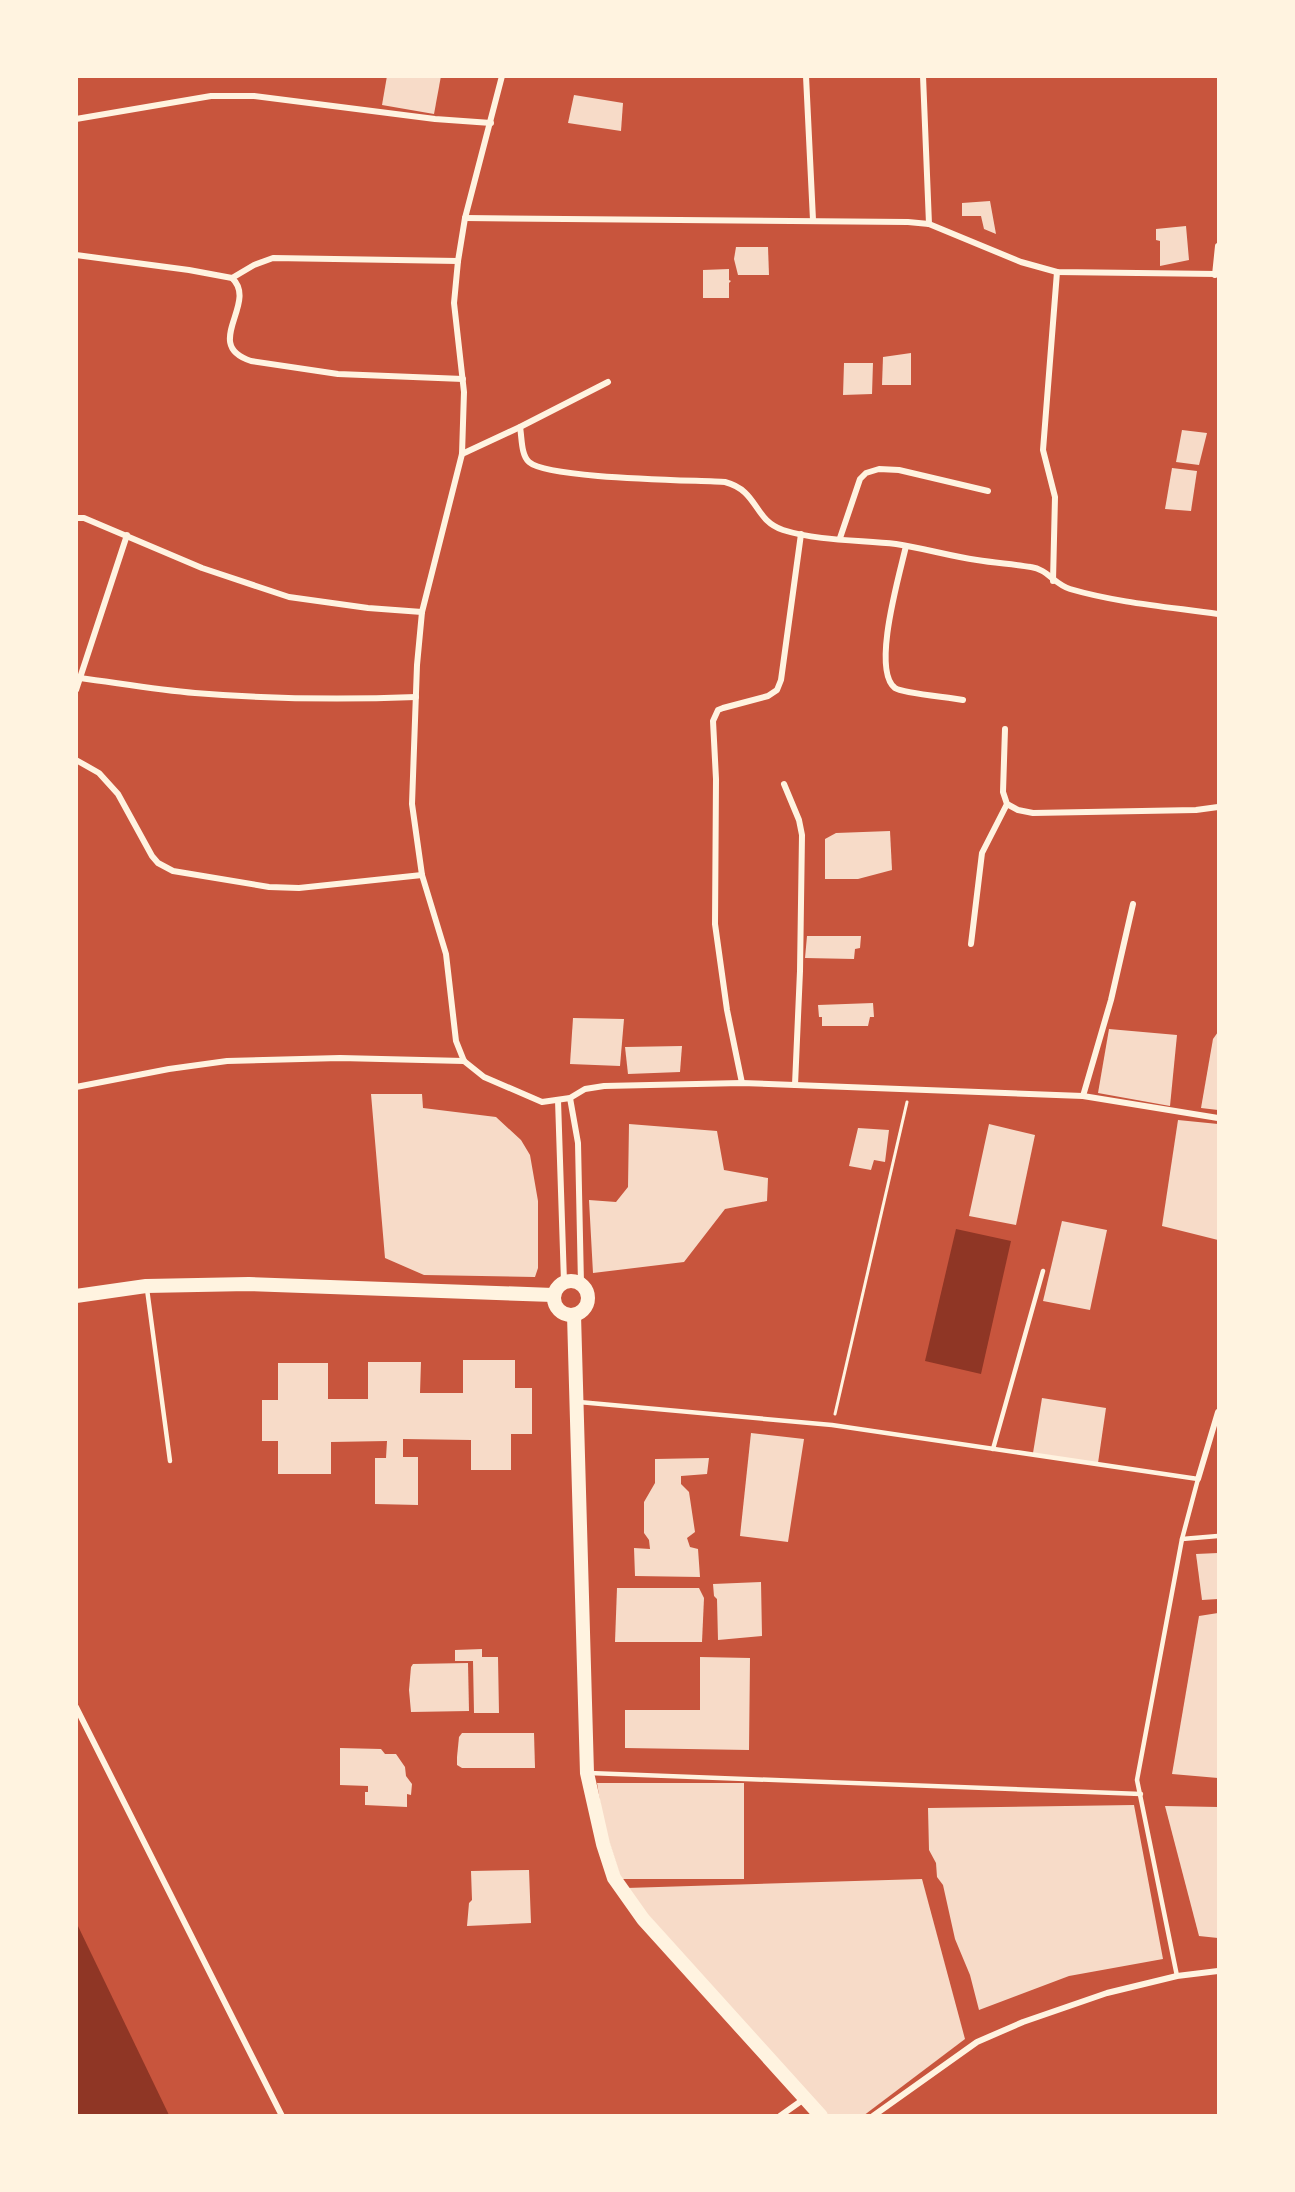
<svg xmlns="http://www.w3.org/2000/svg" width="1295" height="2192" viewBox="0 0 1295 2192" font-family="Manrope,sans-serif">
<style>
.water{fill:#8f3625}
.building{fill:#f7dbc8}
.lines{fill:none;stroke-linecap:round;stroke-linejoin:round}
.path{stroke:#fff3e0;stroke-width:3}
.service{stroke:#fff3e0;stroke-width:4.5}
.minor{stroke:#fff3e0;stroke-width:6}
.primary{stroke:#fff3e0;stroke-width:14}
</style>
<rect width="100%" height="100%" fill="#c8553d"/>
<g class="water">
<polygon points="956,1229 1011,1241 981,1374 925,1361"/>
<polygon points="76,1924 77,1924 169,2115 77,2115"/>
</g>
<g class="building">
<polygon points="387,76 441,76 434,114 382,105"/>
<polygon points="574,95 623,103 621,131 568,123"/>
<polygon points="990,201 996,234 984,229 981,216 962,216 962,203"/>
<polygon points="1186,226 1189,260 1160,266 1160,241 1156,240 1156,229"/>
<polygon points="736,247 768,247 769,275 738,275 734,259"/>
<polygon points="729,269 729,280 731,281 729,283 729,298 703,298 703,270"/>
<polygon points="911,353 911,385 882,385 883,357"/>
<polygon points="844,363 873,363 872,394 843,395"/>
<polygon points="1182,430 1207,433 1199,465 1176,462"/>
<polygon points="1172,468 1197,471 1191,511 1165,509"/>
<polygon points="890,831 892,870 858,879 825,879 825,839 836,833"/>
<polygon points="807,936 861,936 860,948 855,949 854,959 805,958"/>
<polygon points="873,1003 874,1017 870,1017 868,1026 822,1026 822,1017 819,1017 818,1005"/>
<polygon points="573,1018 624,1019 620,1066 570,1064"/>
<polygon points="1109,1029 1177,1035 1170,1106 1098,1093"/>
<polygon points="1218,1032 1218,1110 1201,1108 1213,1039"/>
<polygon points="682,1046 680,1072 628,1074 625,1047"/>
<polygon points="371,1094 422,1094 423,1108 496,1117 521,1140 530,1155 538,1201 538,1268 535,1277 424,1275 385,1258"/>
<polygon points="1178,1120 1218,1124 1218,1240 1162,1226"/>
<polygon points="629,1124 717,1131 724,1170 768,1178 767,1201 725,1209 684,1262 593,1273 589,1200 616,1202 628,1187"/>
<polygon points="989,1124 1035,1135 1016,1225 969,1216"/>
<polygon points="858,1128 889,1130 885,1162 874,1160 871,1170 849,1166"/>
<polygon points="1062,1221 1107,1230 1090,1310 1043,1301"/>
<polygon points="463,1360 515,1360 515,1388 532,1388 532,1434 511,1434 511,1470 471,1470 471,1440 403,1439 403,1457 418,1457 418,1505 375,1504 375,1458 386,1458 387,1441 331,1442 331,1474 278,1474 278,1441 262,1441 262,1400 278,1400 278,1363 328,1363 328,1399 368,1399 368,1362 421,1362 420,1393 463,1393"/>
<polygon points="1042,1398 1106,1408 1098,1463 1033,1453"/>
<polygon points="751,1433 804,1439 788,1542 740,1536"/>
<polygon points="709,1458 707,1474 681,1476 681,1484 689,1492 695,1532 687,1538 690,1547 698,1549 700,1577 635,1576 634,1548 650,1549 649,1540 644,1533 644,1502 655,1483 655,1459"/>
<polygon points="1218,1553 1218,1599 1202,1600 1196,1554"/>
<polygon points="761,1582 762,1636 718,1640 717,1599 714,1596 713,1584"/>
<polygon points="617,1588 699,1588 704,1598 702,1642 615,1642"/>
<polygon points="1218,1613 1218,1778 1172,1774 1199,1616"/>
<polygon points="482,1649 482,1657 498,1657 499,1713 474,1713 473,1661 455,1661 455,1650"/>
<polygon points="700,1657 750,1658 749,1750 625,1748 625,1710 700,1710"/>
<polygon points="468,1663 469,1711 411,1712 409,1690 411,1667 413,1664"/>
<polygon points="462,1733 534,1733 535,1768 462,1768 457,1765 457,1757 459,1737"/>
<polygon points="340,1748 381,1749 385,1754 396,1754 405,1767 406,1776 412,1784 411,1795 407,1794 407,1807 365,1805 365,1792 368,1792 368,1786 340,1785"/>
<polygon points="597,1783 744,1783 744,1879 621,1879 604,1826"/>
<polygon points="1134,1805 1163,1959 1069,1976 979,2010 970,1975 955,1939 943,1885 937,1877 936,1863 929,1850 928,1808"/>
<polygon points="1165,1806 1218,1807 1218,1938 1199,1936"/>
<polygon points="529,1870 531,1923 467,1926 469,1903 472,1900 471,1871"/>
<polygon points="922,1879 965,2039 863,2116 828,2116 639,1905 626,1888"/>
</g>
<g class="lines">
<polyline class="path" points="835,1414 907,1102"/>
<g class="service">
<polyline points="147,1289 170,1461"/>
<polyline points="579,1402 832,1425 1198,1479 1182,1539 1137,1780 1177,1976"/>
<polyline points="993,1449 1043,1271"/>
<polyline points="1182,1539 1218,1536"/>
<polyline points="589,1773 1141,1794"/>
</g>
<g class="minor">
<polyline points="502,76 465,218 458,261 454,303 464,392 462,454 422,612 417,665 412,804 422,875 446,954 456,1041 464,1061 484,1077 542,1102 570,1098 585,1089 604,1086 742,1083 1083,1096 1218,1118"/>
<polyline points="806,76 813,220"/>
<polyline points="923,76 929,224"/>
<polyline points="76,119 211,96 254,96 435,119 491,123"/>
<polyline points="465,218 908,222 929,224 1021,262 1057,272 1218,274"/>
<path d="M76,255l113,15 43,8c27,25 -31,67 19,83l87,13 125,5"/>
<polyline points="1215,275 1218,246"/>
<polyline points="232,278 254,265 273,258 458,261"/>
<path d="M520,427c2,11 1,28 9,35 19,17 163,18 196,20 34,9 28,38 58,48 35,11 76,10 113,14 27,4 53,12 81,16 18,3 36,4 54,7 16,2 23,17 39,22 48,14 99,18 148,25"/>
<polyline points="462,454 520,427 608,382"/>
<polyline points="76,518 84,518 202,568 289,597 368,608 422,612"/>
<polyline points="840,538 860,479 866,473 879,469 899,470 988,491"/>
<path d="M906,546c-6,27 -35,124 -11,142 9,6 55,9 68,12"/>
<polyline points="1053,581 1055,497 1043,450 1057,272"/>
<path d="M80,678c38,5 77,12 115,15 74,6 147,7 221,4"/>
<polyline points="76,690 127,535"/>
<polyline points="1005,729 1003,792 1007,804 1018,810 1033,813 1196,810 1218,807"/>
<polyline points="76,760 99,773 118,794 152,856 158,863 173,871 269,887 299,888 422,875"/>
<polyline points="784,784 799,820 802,835 800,971 795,1085"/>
<polyline points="971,944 982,853 1007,804"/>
<polyline points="742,1083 727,1010 715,924 716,779 713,721 718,710 723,708 768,696 777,690 781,680 801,534"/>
<polyline points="76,1087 169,1069 227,1061 340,1058 464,1061"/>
<polyline points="1083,1096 1111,1000 1133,904"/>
<polyline points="570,1098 578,1143 581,1284"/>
<polyline points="558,1100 564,1282"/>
<polyline points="1198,1479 1218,1412"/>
<polyline points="76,1707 282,2116"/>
<polyline points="780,2116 804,2099"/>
<polyline points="873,2116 977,2042 1023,2022 1107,1993 1177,1976 1218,1971"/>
</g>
<g class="primary">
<circle cx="571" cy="1298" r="17"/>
<polyline points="76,1296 146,1286 249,1284 553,1295"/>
<polyline points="574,1315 587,1773 603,1844 614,1878 643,1919 821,2116"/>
</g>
</g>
<rect width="1295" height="2192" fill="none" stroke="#fff3e0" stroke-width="156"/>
</svg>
